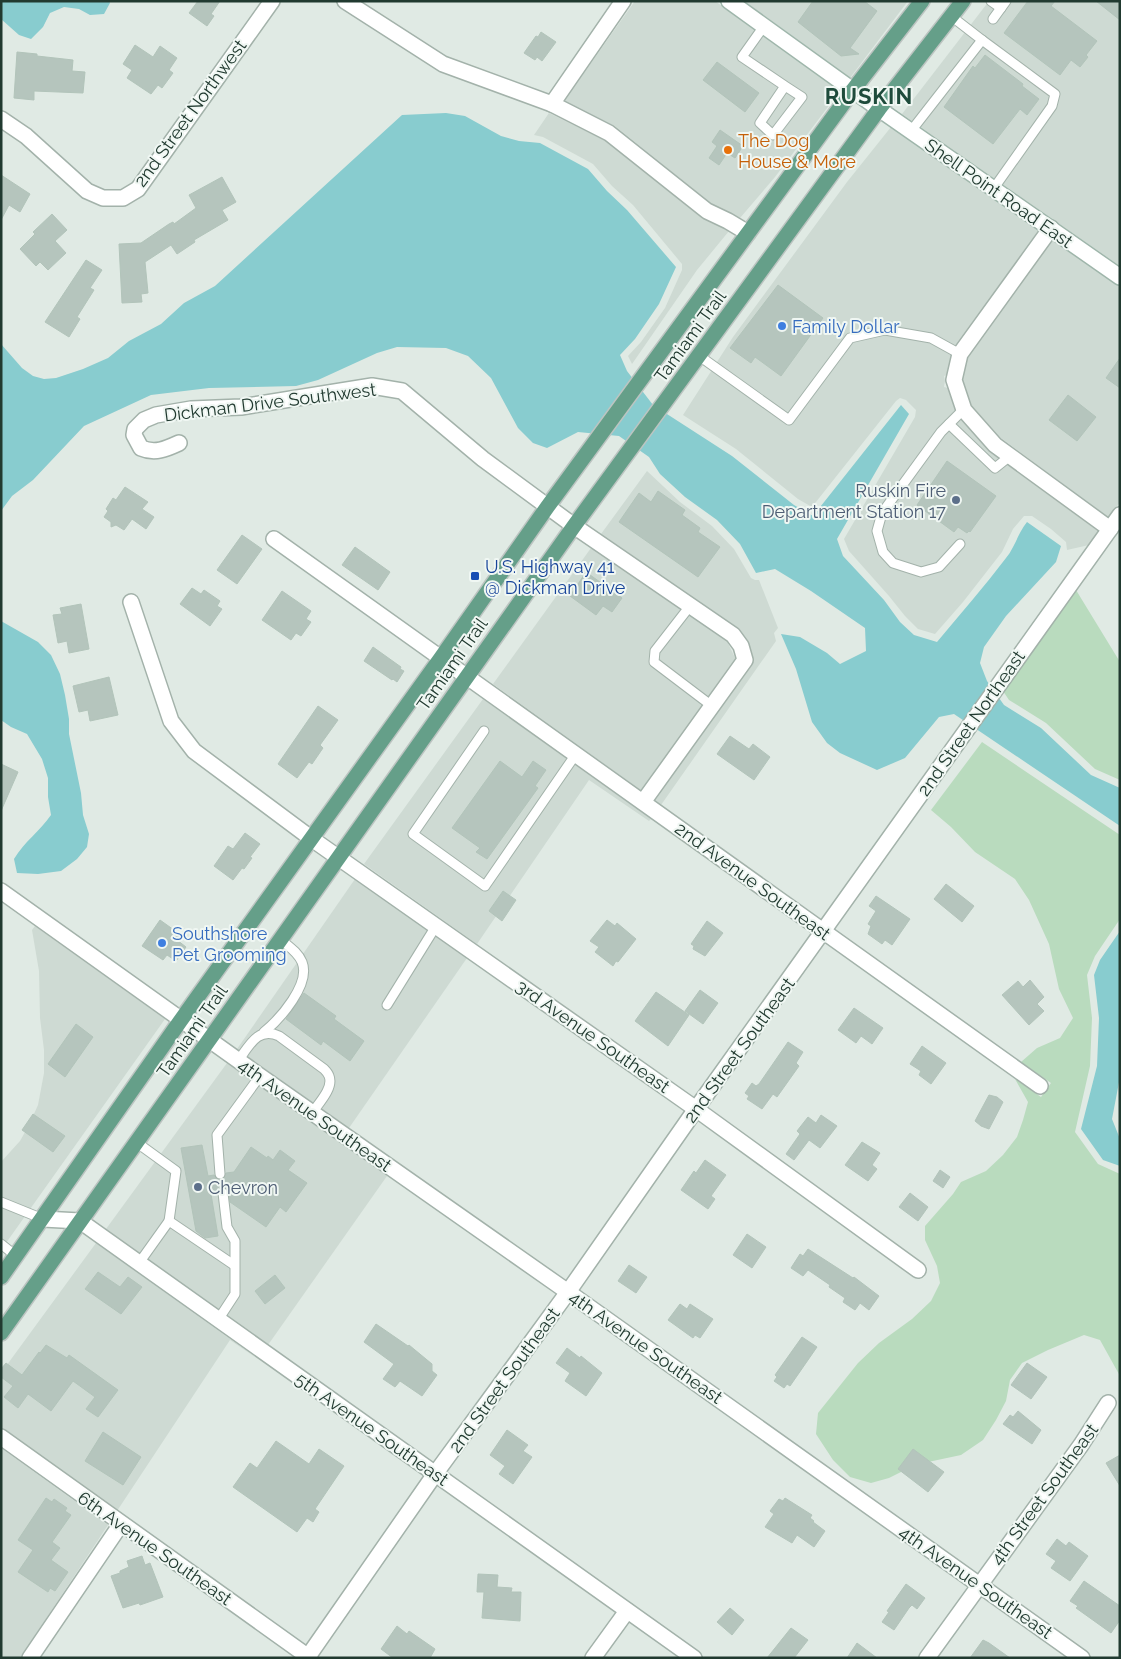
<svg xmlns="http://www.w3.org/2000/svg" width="1121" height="1659" viewBox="0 0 1121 1659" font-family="Raleway,sans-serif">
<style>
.built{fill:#cedad3}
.green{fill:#b9dbbe}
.water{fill:#88cccf}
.building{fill:#b5c5bd;stroke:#b2c4ba}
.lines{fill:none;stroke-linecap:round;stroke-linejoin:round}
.lane-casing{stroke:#a3b2aa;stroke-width:11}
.street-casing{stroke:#a3b2aa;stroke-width:18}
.secondary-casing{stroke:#9fb6ab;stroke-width:18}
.primary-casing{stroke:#bcc4c1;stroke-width:18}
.lane{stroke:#fff;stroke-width:9}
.street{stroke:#fff;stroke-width:15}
.secondary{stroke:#fff;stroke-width:15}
.primary{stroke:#659f89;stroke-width:15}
.food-dot{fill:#e8710a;stroke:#f0f7f3;stroke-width:2}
.shop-dot{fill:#3f7fe0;stroke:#f0f7f3;stroke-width:2}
.service-dot{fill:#5c6f8a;stroke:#f0f7f3;stroke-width:2}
.transit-dot{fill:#1a4fb4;stroke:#f0f7f3;stroke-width:2}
.labels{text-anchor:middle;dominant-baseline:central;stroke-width:4;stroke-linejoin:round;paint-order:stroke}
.street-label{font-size:18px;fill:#213a30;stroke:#f0f7f3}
.food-label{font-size:18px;fill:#c56008;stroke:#f0f7f3;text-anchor:start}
.shop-label{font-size:18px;fill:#366cbe;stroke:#f0f7f3;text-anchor:start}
.service-label{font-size:18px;fill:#4e5e75;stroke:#f0f7f3;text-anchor:end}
.transit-label{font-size:18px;fill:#164399;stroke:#f0f7f3;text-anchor:start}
.district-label{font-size:22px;font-weight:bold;letter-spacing:1px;fill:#1e4b3b;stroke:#f0f7f3}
</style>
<rect width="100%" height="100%" fill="#e0eae4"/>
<g class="built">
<polygon points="635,1 715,1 840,91 775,177 740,218 712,204 615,126 564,101"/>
<polygon points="744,1 908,1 850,78"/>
<polygon points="989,1 1120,1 1120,266 902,114"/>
<polygon points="549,113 604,140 702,218 729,231 697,270 632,364 628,356 641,342 665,308 682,270 682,264 633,205 612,186 593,164 543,137 534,135"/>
<polygon points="891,127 1040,231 954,350 947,375 944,376 945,381 944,387 948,388 958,416 989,451 1099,532 1089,545 1067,550 1066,542 1051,529 1032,516 1024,516 1013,529 1002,552 963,602 935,634 918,629 905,616 889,596 849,551 844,539 915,417 916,410 906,400 900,398 896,401 812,507 798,499 736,449 683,415 733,337 847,182"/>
<polygon points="1052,239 1120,287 1120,502 1109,518 1001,438 971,405 962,379 967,357"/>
<polygon points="647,471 680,502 712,526 734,549 751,578 755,580 759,580 778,628 774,633 776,641 661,805 654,800 752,665 753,656 738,628 601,534"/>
<polygon points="591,548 727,641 736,660 642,791 493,684"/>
<polygon points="483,699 651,819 649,821 589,780 477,944 364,864"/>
<polygon points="355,879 467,958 349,1128 237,1049"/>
<polygon points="35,926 165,1019 1,1250 1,1162 20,1141 29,1125 38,1105 44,1073 44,1050 40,1018 39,971 32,930"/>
<polygon points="227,1063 387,1176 268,1345 106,1229"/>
<polygon points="96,1243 258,1359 230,1340 117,1511 1,1427 1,1373"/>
<polygon points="1,1448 108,1525 20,1658 1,1658"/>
</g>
<g class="green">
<polygon points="1076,590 1120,662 1120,780 1095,769 1046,723 1009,700 1003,691"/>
<polygon points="982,742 1120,835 1120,919 1095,956 1087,975 1092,1018 1090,1066 1075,1132 1098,1164 1120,1174 1120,1376 1100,1340 1084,1335 1048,1350 1022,1363 1010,1380 1006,1401 996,1420 983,1440 961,1455 928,1462 911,1467 889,1478 871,1483 850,1477 833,1460 816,1434 818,1413 858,1363 879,1343 912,1319 931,1301 940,1283 937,1266 925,1240 925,1226 953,1194 961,1182 986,1171 1003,1155 1017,1137 1023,1120 1028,1102 1015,1079 1041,1097 1051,1083 1021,1062 1037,1048 1060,1038 1073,1018 1059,989 1049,944 1029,900 1015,879 975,852 951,827 931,810"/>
</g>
<g class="water">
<polygon points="1,1 109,1 110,3 104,14 90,15 79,9 64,7 50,13 43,27 31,39 19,35 1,19"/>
<path d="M446,113l19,3 36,20 18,5 21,2 48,26 19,22 20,19 49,57 -17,37 -24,35 -15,16 7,16 26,34 79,51 62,49 19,11 88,-111 8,9 -72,125 6,17 41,44 16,22 14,13 23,7c23,-28 47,-55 69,-84 9,-11 12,-25 21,-36l34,24 -5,16 -50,54 -22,31 -4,16 7,18 17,24 37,23 50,47 29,13v38l-166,-112 -15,3 -34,41 -28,12 -37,-17 -13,-10 -15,-21 -16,-53 -15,-35 19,3 27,16 13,11 26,-13 -1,-23 -54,-37 -36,-22 -19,4 -16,-29 -23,-24 -32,-23 -25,-23 -11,-17 -30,-21 -41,-4 -31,16 -14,-5 -15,-15 -27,-50 -23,-22 -22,-8 -49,-1 -20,6 -59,27 -22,6 -87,2 -58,7 -67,31 -51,54 -21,16 -11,15v-167l21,24 11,8 11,3 12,-1 27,-9 25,-11 21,-17 32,-17 23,-21 31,-17 187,-171z"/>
<path d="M1,621l37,21 13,13 9,19 5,21 4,24v15l12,59 2,22 6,19 -2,13 -10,12 -16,12 -23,3 -21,-1 -3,-14c10,-17 26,-28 37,-44l-3,-18v-19l-6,-19 -15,-25 -16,-7 -10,-7z"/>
<polygon points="1120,931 1120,1077 1112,1119 1120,1139 1120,1166 1103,1160 1081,1129 1097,1066 1099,1018 1094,975 1100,960"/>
</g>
<g class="building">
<polygon points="198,1 220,1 211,14 214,16 207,26 189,13"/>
<polygon points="813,1 864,1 877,11 850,48 859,54 841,56 798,22"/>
<polygon points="1028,1 1055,1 1051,6 1097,41 1086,55 1088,57 1080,67 1071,60 1060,75 1004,33"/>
<polygon points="1096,1 1120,1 1120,20"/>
<polygon points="541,32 556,42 542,61 537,57 535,60 524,53 536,36 538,37"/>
<polygon points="135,45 153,57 160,46 177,58 169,70 173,73 162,88 158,85 151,94 127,78 132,70 123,64"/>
<polygon points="17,52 37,54 37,56 73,60 72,71 85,72 83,93 34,91 34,100 14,98"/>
<polygon points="985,55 1023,84 1022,86 1039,99 1027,115 1020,109 993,144 944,107 973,66 975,68"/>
<polygon points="717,62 759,93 745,112 703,80"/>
<polygon points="720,130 743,146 735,158 727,153 719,165 709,158 717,146 712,142"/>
<polygon points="1,175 30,194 20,212 9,205 1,220"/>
<polygon points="222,177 236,202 222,210 228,220 194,240 195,242 177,254 171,245 145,262 148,293 141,294 142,302 122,303 119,244 141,243 169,224 173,222 174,224 196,208 189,195"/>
<polygon points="52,214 67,230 55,241 66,253 48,270 40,262 36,266 20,249 35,234 33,232"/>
<polygon points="86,260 102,270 90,288 94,290 77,317 80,319 69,337 45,322"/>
<polygon points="778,285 823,318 781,376 755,357 751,363 730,348"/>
<polygon points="1120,358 1120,388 1106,378"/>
<polygon points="1068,395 1096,417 1077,441 1049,420"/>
<polygon points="947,461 996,496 970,532 969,531 967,533 958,527 954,532 917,505"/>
<polygon points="125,487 148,502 142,509 154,517 146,529 132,519 124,530 116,525 111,527 111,522 104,517 108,511 106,509 113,498 116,500"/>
<polygon points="658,491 685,510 682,515 700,528 698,532 720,547 698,577 619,522 639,493 651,502"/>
<polygon points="242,535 262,549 237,584 217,570"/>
<polygon points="355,547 390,572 378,590 342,565"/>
<polygon points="586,572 622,598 612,612 603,606 596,615 570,596"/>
<polygon points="192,588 201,594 204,590 220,601 217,606 222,609 210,626 180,604"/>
<polygon points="282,591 311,611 306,619 311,622 301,636 296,633 291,640 262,620"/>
<polygon points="81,604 89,649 69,653 67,641 58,643 53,615 62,614 60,608"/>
<polygon points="373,647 401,667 400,669 404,671 397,682 393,679 392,680 364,661"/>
<polygon points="109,677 118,715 90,721 88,710 79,712 73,686"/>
<polygon points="318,706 338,720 320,745 323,748 312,764 309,762 297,778 278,764"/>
<polygon points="730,736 749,749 753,744 770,757 754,780 717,754"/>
<polygon points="500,761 522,777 533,761 546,770 535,786 538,788 487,859 476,852 480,848 452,828"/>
<polygon points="1,764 18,772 1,811"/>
<polygon points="245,833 260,844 250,857 252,858 244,869 242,868 233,880 214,866 228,846 233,849"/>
<polygon points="946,884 974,906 962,922 934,899"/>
<polygon points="503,891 516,900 502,921 489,911"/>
<polygon points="876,896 910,919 892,945 885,940 882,944 868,934 871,926 868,924 876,911 869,906"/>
<polygon points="160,920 181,935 177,940 186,947 176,961 167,955 163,960 142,946"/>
<polygon points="607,920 615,926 617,923 636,939 618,962 616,961 613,966 595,952 599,947 590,941"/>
<polygon points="707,921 723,933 705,956 693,949 694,946 691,944"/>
<polygon points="1030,980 1044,997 1037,1004 1044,1011 1029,1025 1002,995 1018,981 1023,987"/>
<polygon points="700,990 718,1003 703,1024 685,1011"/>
<polygon points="656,992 689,1015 668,1046 635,1021"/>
<polygon points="304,993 336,1016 334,1019 364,1041 350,1061 323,1041 321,1045 286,1019"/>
<polygon points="854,1008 883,1028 872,1044 861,1036 856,1043 838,1030"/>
<polygon points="76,1024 93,1037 65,1077 48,1064"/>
<polygon points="788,1042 803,1052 796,1063 799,1066 777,1097 773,1094 762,1109 747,1099 749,1096 745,1093 752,1083 756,1086 759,1084"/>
<polygon points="922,1046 946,1063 931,1084 919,1075 921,1071 910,1064"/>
<polygon points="989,1095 997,1097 1003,1102 989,1129 981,1126 975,1121"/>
<polygon points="33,1114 65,1136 53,1152 22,1130"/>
<polygon points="821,1115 837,1126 820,1148 809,1140 794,1160 786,1154 800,1134 797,1131 808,1117 816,1123"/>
<polygon points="862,1142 880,1153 872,1165 877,1169 868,1181 845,1165"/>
<polygon points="202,1145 208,1176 214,1175 218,1180 223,1179 226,1173 234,1172 251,1147 267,1158 268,1156 273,1160 280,1150 295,1161 288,1170 307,1183 286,1212 280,1207 266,1227 230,1202 229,1192 226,1188 220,1188 217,1193 210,1188 218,1236 205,1238 196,1231 181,1148"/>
<polygon points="705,1160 726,1175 711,1196 715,1199 708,1209 681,1190 694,1171 696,1173"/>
<polygon points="940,1170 950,1177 943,1188 933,1181"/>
<polygon points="910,1193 928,1207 918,1221 899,1207"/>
<polygon points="747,1234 766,1247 752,1268 733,1255"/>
<polygon points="808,1249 853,1278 854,1277 879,1296 869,1310 860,1303 855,1310 843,1302 845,1298 829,1287 830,1285 811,1272 808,1270 803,1276 791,1268 800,1254 803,1256"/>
<polygon points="629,1265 647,1277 636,1293 618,1281"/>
<polygon points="98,1272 120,1287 128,1277 142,1287 121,1314 85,1289"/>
<polygon points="275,1275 285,1288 265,1304 255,1291"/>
<polygon points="680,1304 687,1309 690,1304 713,1319 700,1338 695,1335 693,1338 668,1320"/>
<polygon points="376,1324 408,1346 409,1345 432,1364 432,1371 437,1375 422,1396 400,1381 395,1387 383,1379 394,1364 364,1342"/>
<polygon points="802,1337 817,1347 790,1386 787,1384 784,1388 774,1381 777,1377 775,1375"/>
<polygon points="46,1345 67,1358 69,1355 118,1390 98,1417 86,1409 95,1397 73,1381 51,1411 28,1394 18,1408 4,1397 13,1386 1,1377 1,1369 6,1363 22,1375 39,1352 40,1353"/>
<polygon points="567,1348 580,1358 581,1356 602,1373 586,1396 565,1381 570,1373 556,1363"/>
<polygon points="1027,1363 1047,1377 1031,1399 1011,1385"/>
<polygon points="1018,1411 1041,1430 1032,1444 1003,1424 1010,1415 1013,1417"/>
<polygon points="507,1430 528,1445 523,1451 532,1457 513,1484 499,1474 505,1466 490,1455"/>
<polygon points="103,1432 141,1457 123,1485 85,1461"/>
<polygon points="276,1441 309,1464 319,1449 344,1466 315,1509 319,1512 313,1522 307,1518 297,1532 233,1487 250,1463 257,1468"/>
<polygon points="913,1449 944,1472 928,1492 898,1469"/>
<polygon points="1120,1455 1120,1486 1106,1463"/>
<polygon points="46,1498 52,1502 54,1499 67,1508 65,1511 71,1515 52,1542 60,1548 51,1560 68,1572 55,1591 50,1588 48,1592 18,1572 33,1550 18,1540"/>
<polygon points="785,1498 812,1515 810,1518 814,1521 813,1522 825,1531 814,1547 797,1535 792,1543 765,1527 774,1514 770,1511 779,1499 783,1501"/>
<polygon points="1057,1539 1066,1546 1069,1542 1088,1556 1070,1581 1051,1568 1056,1561 1046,1554"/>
<polygon points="142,1556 145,1565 150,1563 163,1597 140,1605 139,1603 123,1608 111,1576 120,1573 120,1571 129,1567 127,1561"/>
<polygon points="478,1574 498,1575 497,1587 512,1588 511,1592 521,1592 520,1621 482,1618 484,1592 477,1592"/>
<polygon points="1084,1581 1120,1606 1120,1620 1111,1633 1076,1608 1078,1606 1070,1601"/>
<polygon points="906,1584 925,1598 917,1609 912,1605 909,1608 894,1630 882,1622 889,1612 887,1611"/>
<polygon points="730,1608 744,1620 732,1635 717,1622"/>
<polygon points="397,1626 407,1634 409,1631 435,1649 430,1658 393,1658 381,1649"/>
<polygon points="791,1628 808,1640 794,1658 767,1658"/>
<polygon points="983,1640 989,1643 1010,1658 970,1658"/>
<polygon points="857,1643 877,1658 847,1658"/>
</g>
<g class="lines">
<g class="lane-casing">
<g id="lane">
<polyline points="991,1 1001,8"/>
<polyline points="951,16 982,40"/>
<polyline points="993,19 1006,1"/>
<polyline points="764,26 742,57 785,86 760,123 773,135 802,97 785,86"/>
<polyline points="911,131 982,40 1055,94 1052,106 994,188"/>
<polyline points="698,355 789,420 850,338 885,330 931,338 960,354"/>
<polyline points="949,424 995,468 1010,456"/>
<polyline points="960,544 939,567 921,572 893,563 883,552 877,531 882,513 941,432 964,409"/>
<polyline points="690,606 655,651 654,662 712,706"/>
<polyline points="484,731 413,834 485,886 576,754"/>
<polyline points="387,1005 436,926"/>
<path d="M264,1032c16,-13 47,-48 38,-70 -4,-10 -14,-16 -22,-23"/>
<path d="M238,1061c11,-15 20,-35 41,-25l45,33c2,2 4,4 5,7 5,12 -11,28 -17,37"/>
<polyline points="136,1142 176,1171 169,1221"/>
<polyline points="220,1174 217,1135 260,1076"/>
<polyline points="1,1202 43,1219"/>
<polyline points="1,1244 16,1256"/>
<polyline points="139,1263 169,1221 234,1265"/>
<polyline points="218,1320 235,1294 235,1241 227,1227 223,1193"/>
</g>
</g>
<g class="street-casing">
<g id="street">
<polyline points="345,1 443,64 552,104 609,133 707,211 728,221 748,233"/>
<polyline points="552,104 623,1"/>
<polyline points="1,119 26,136 87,191 103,198 123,198 138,189 272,1"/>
<polyline points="1051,228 960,354 954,380 964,410 995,445 1110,529"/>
<path d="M179,443c-13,6 -24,11 -38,5l-7,-13 1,-6 9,-9 12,-5 35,-6 50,-2 131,-21 30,5 81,68 91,67 159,109 8,11 4,14 -102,142"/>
<polyline points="274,539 1040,1086"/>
<polyline points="131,602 171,721 194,751 312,839 696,1109 918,1270"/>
<polyline points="1,891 260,1076 568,1292 1082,1658"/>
<polyline points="43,1219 80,1221 694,1658"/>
<polyline points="1,1437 310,1658"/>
<polyline points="30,1658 121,1524"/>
<polyline points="307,1658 435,1474 568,1292 696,1109 1120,515"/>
<polyline points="593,1658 627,1611"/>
<polyline points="927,1658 1081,1445 1108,1403"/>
</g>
</g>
<g class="secondary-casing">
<polyline id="secondary" points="729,1 879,109 1120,277"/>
</g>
<g class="primary-casing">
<g id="primary">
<polyline points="1,1277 181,1020 441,658 548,506 853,90 922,1"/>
<polyline points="1,1333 574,526 879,109 963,1"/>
</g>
</g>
<use href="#lane" class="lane"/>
<use href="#street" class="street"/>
<use href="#secondary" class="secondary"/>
<use href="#primary" class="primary"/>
</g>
<circle class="food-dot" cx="728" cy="150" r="5"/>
<g class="shop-dot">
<circle cx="782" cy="326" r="5"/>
<circle cx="162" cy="943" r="5"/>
</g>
<g class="service-dot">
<circle cx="956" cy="500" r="5"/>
<circle cx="198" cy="1187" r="5"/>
</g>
<rect class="transit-dot" x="470" y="571" width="10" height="10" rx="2.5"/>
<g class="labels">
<g class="street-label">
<text transform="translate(190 113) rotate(-54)">2nd Street Northwest</text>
<text transform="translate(999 193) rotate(35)">Shell Point Road East</text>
<text transform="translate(690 336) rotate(-54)">Tamiami Trail</text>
<text transform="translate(270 402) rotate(-7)">Dickman Drive Southwest</text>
<text transform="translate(452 664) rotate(-55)">Tamiami Trail</text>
<text transform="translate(971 723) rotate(-55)">2nd Street Northeast</text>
<text transform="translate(753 881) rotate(36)">2nd Avenue Southeast</text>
<text transform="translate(192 1031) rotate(-55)">Tamiami Trail</text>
<text transform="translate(593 1036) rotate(35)">3rd Avenue Southeast</text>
<text transform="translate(739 1050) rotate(-54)">2nd Street Southeast</text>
<text transform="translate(315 1115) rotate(35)">4th Avenue Southeast</text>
<text transform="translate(646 1347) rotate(35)">4th Avenue Southeast</text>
<text transform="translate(504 1380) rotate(-54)">2nd Street Southeast</text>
<text transform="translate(372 1429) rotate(35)">5th Avenue Southeast</text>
<text transform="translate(1044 1494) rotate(-54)">4th Street Southeast</text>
<text transform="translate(155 1548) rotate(35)">6th Avenue Southeast</text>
<text transform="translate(976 1582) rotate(35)">4th Avenue Southeast</text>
</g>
<g class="food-label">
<text x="738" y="140">The Dog<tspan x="738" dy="21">House &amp; More</tspan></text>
</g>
<g class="shop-label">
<text x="792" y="326">Family Dollar</text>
<text x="172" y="933">Southshore<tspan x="172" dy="21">Pet Grooming</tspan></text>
</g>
<g class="service-label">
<text x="946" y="490">Ruskin Fire<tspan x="946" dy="21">Department Station 17</tspan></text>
<text x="208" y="1187" text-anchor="start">Chevron</text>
</g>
<g class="transit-label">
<text x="485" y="566">U.S. Highway 41<tspan x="485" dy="21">@ Dickman Drive</tspan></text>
</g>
<g class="district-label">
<text x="869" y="96">RUSKIN</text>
</g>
</g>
<rect width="1121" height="1659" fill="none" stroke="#213a30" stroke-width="5"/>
</svg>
